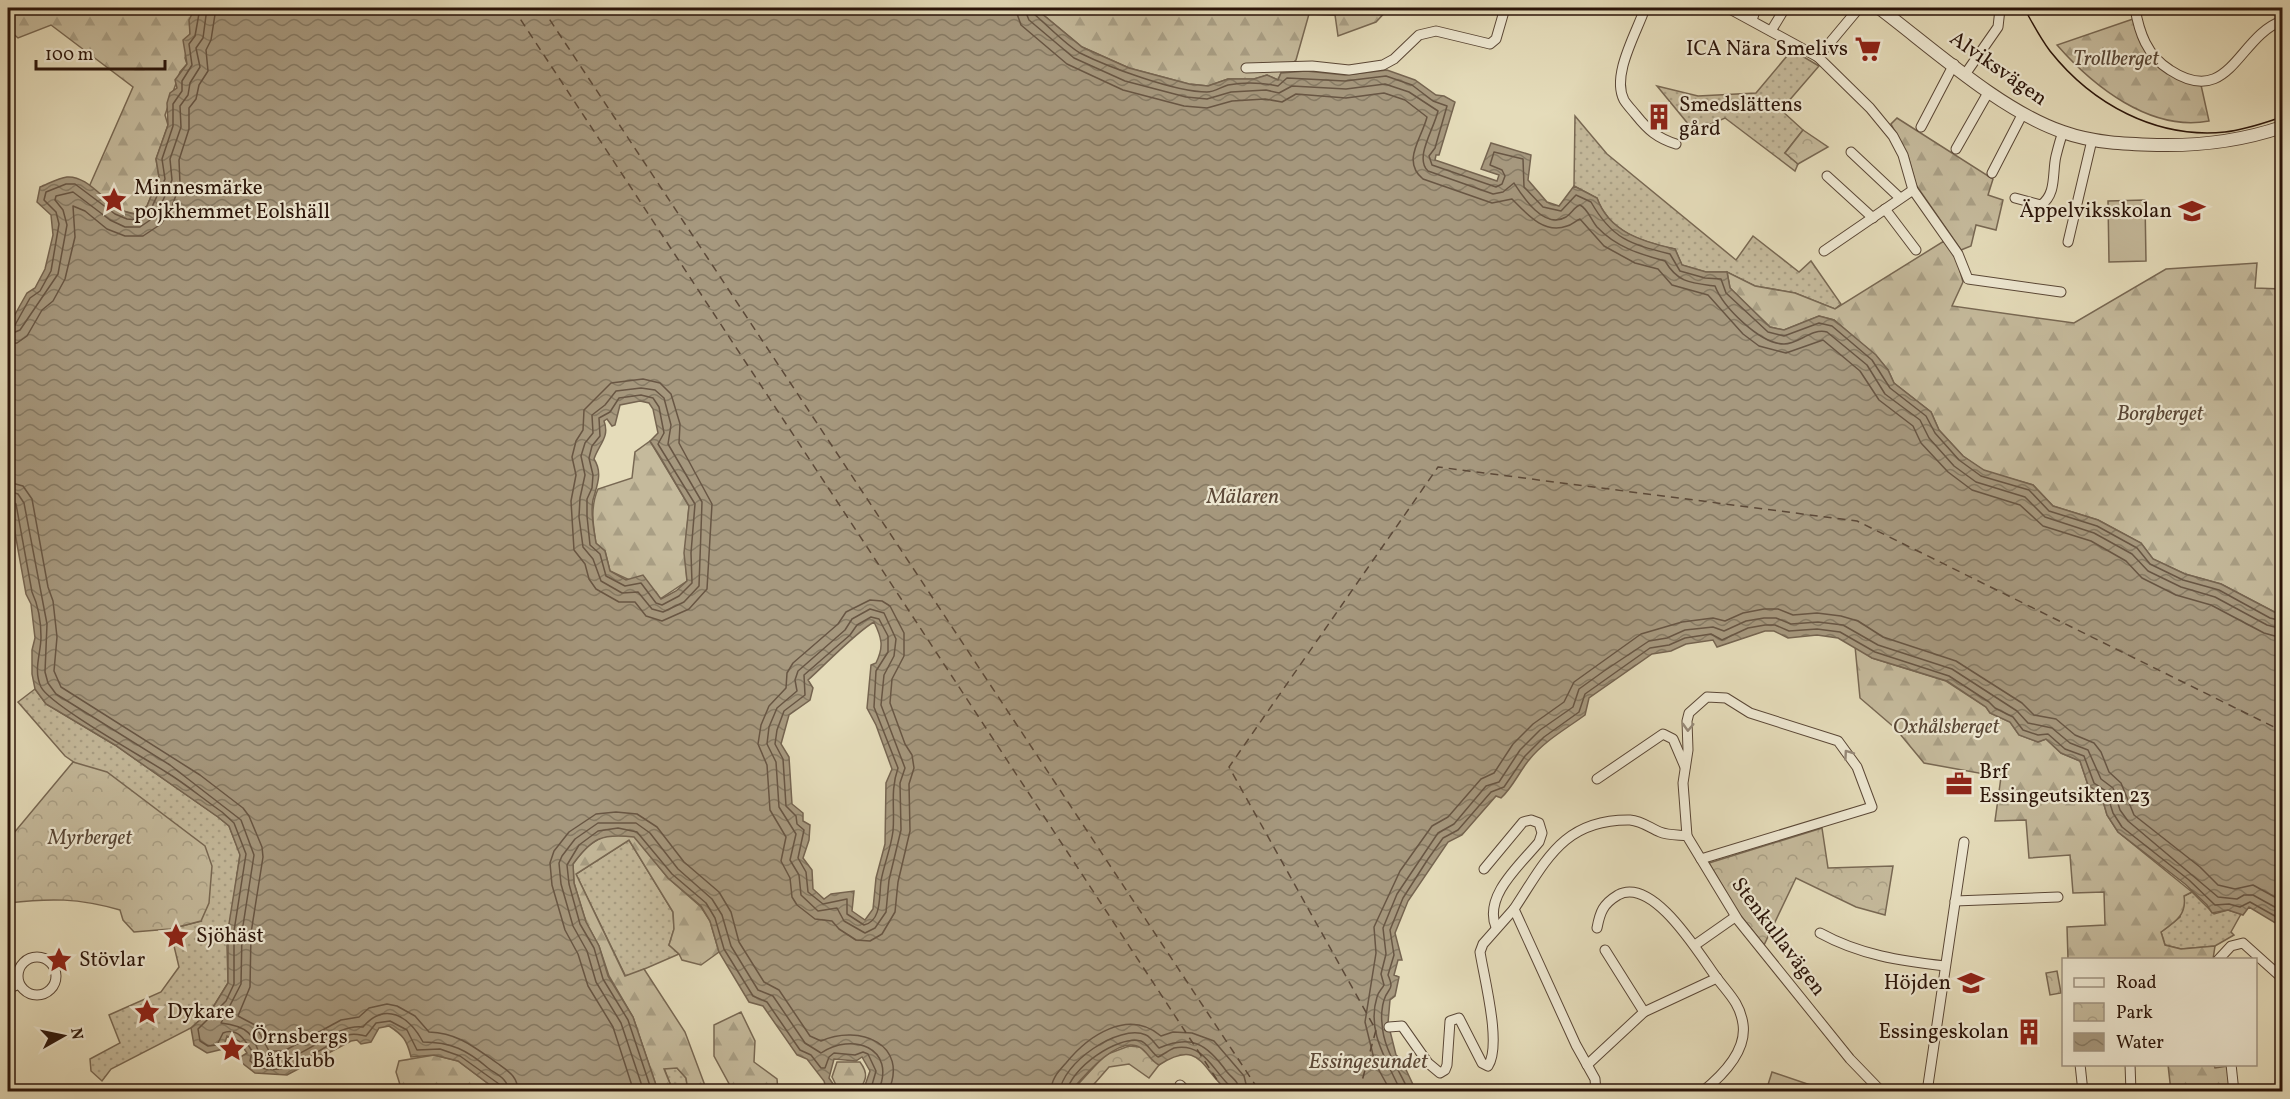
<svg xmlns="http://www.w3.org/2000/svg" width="2290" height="1099" viewBox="0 0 2290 1099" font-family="Vollkorn,serif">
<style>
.grass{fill:url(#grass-dots);stroke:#786853;stroke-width:1.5}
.forest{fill:url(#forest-firs);stroke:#786853;stroke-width:1.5}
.park{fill:url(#park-crowns);stroke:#786853;stroke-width:1.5}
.pitch{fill:#c5ba9c;stroke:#786853;stroke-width:1.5}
.water{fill:url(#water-waves);stroke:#756450;stroke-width:1.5;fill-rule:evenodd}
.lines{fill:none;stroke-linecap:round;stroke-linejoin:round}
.shore{stroke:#685644;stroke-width:1.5}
.ferry{stroke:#5c4938;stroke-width:1.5;stroke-dasharray:8 6;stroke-linecap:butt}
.minor-casing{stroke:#5a4736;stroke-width:11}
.tertiary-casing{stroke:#5a4736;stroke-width:14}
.minor{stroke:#eee8d2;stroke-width:9}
.tertiary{stroke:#eee8d2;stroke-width:12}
.tram{stroke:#2b150a;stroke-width:1.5}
.oneway{stroke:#968978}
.labels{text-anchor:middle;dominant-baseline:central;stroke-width:4.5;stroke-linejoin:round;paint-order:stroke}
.poi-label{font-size:21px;fill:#2b150a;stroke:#eee8d2;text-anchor:start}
.park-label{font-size:21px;font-style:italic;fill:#594736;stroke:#eee8d2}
.street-label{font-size:21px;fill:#2b150a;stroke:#eee8d2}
.water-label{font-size:22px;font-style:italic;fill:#5c4938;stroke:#eee8d2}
</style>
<defs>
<pattern id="grass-dots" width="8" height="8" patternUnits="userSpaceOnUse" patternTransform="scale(1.5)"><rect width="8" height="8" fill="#c5ba9c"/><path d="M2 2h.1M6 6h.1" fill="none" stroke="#a99f85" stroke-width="1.8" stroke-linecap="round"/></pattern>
<pattern id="forest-firs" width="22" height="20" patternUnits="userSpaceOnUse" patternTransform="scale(1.5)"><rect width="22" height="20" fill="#c5ba9c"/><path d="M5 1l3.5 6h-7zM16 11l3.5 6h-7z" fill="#a99f85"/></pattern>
<pattern id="park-crowns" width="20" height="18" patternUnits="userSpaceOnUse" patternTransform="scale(1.5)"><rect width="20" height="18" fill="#c5ba9c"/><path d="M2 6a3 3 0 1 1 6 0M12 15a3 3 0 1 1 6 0" fill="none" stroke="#a99f85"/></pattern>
<pattern id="water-waves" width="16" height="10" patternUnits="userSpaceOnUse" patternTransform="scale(1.5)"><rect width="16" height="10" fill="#a6987e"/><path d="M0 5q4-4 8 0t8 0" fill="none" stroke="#877b65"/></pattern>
</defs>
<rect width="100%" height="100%" fill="#e5dcba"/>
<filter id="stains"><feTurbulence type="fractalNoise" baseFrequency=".00333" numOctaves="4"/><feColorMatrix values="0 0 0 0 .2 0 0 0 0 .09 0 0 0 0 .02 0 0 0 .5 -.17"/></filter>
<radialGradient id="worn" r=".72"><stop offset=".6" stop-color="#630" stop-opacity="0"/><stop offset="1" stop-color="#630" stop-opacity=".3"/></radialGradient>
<g class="grass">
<polygon points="1792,50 1819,66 1781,110 1803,130 1785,153 1798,164 1795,171 1725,118 1694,131 1657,86 1698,96 1756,93"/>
<path d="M1575,116l32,38 129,106 17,-24 46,36 12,-11 30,43 -6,5 -40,-16 -40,-7 -28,-14h-21l-24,-7 -7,-16c-33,-7 -66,-17 -78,-51l-23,-12z"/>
<polygon points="35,689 46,704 115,745 218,817 229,826 240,854 227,946 228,983 212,1009 191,1028 111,1069 102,1081 91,1071 90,1059 120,1043 109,1015 161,992 179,967 170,929 201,921 78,765 65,756 18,702"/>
<polygon points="629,840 673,912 674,929 669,945 679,954 626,977 576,874"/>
<polygon points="2192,892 2214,914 2228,910 2241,914 2231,932 2234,935 2215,946 2181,949 2165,945 2161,932 2180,917 2184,896"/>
<polygon points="664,1068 677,1068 686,1078 688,1091 673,1091"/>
</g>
<g class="forest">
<polygon points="8,8 195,8 185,58 187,64 180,72 165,115 168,125 156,159 159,177 147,206 136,214 118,210 89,187 133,87 51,25 18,38 8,29"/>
<polygon points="1035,8 1389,8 1376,22 1338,36 1335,15 1309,14 1296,60 1281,73 1278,80 1267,75 1254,79 1228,79 1208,86 1189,84 1129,68 1082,47"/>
<path d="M2133,19c10,36 31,59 68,66l8,36c-59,11 -116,-35 -152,-76z"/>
<polygon points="1897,118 1993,179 1988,195 2003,200 1996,230 1976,225 1971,246 1961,250 1916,185 1908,156 1891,124"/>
<polygon points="1944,241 1956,256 1963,282 1952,306 2074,323 2166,269 2257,263 2255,288 2282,289 2282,616 2221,584 2185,574 2153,559 2141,543 2098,520 2053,506 2033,485 1984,471 1963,456 1939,430 1931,412 1894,383 1888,370 1876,356 1834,320 1819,316 1784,330 1770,327 1730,288 1727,272 1755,286 1795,293 1835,309"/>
<path d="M650,441l39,65 -4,47 2,28 -27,18 -4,-7 -46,-21 -5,-20 -9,-7c-3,-19 -6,-37 2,-55l34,-11 3,-26z"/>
<path d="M1855,646l17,12 74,23 40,26 4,6 20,9 9,13 19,7 8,-3 15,14 19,8 8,24 13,9 6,21 11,17 74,60 -8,4c3,19 -9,26 -23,36l4,13 16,4 34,-3 -2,13h-145l-1,-32 38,-2 -1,-33 -31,1 -3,-38 -41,3 -3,-38 -31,1 6,-44 -77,-14 -29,-35 -35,-30z"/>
<path d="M617,834l17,2 34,42 33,29 9,14 9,31 -18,13 -19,-5 -3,-6 -10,-9 5,-16 -1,-17 -44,-72 -53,34 49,102 19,-7 41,63 22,59h-19l-2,-13 -9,-10 -13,1 9,22h-15l-25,-74 -24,-41 -10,-30 -13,-24 -12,-39 -1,-19c12,-17 23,-28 44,-30z"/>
<polygon points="741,1012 755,1041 754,1062 777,1079 778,1091 733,1091 714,1056 714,1025"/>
<polygon points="434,1055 458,1061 498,1091 402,1091 396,1072 399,1061"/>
<path d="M837,1062h23c9,12 6,18 -1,29h-20l-7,-14z"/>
<polygon points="2168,1065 2214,1065 2215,1068 2228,1066 2230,1091 2171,1091"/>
</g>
<g class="park">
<polygon points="1803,130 1828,147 1798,164 1785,153"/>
<path d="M73,762l34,10 98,74 7,20 -3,37 -8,18 -31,8 -36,3 -11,-12 -3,-10c-42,-12 -70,-12 -112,-7v-63z"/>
<polygon points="1822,828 1828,868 1893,866 1885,915 1856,907 1796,878 1764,945 1737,911 1709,863"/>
<polygon points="2057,971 2061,993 2050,995 2046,973"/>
<polygon points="1129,1046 1140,1047 1159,1065 1149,1078 1129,1064 1109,1067 1088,1091 1071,1092 1105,1055"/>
</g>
<g class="pitch">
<polygon points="2145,200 2146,261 2109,262 2108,201"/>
<polygon points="1772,1072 1778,1074 1828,1091 1766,1091"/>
</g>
<path class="water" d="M195,8h840l47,39 47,21 60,16 19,2 20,-7h26l13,-4 11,5 3,-7 25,-2 39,4 42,-5 28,10 21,15 8,1 11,6 -16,53h-3l-1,5 62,21 2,-6 -18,-6 10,-26 40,12 -3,25 19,22 12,4 15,-20 23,12c12,34 46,44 78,51l7,16 24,7h21l3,16 40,39 14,3 35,-14 15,4 42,35 12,15 6,13 37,29 8,18 24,26 21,14 49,15 20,21 45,14 43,23 12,16 32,15 36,10 61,32v311l-33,-20 -6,8 -15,-5 -16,3 -5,-8 -22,-21 -67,-52 -11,-17 -6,-21 -13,-9 -8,-24 -19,-8 -15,-14 -8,3 -19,-7 -9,-13 -20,-9 -4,-6 -39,-26 -75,-23 -34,-20 -21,-3 -29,3 -14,-7h-9l-48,16 -4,-7 -27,4 -15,7 -19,3 -63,44 -4,17c-19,14 -41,26 -56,45 -10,12 -16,27 -28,38l-5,-2 -34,39 -14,7 -40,59 -13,32 7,27h-4l-4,15 5,2 -4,19 -5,4 -2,23 8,32 5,4 15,32h-188c-27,-22 -27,-53 -69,-26 -8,-4 -11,-12 -18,-17 -22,-15 -58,29 -70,43h-208l7,-20 -8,-14 -6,4 -22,-2 -5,19 9,13h-11l-3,-10 -17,-22 -10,-4 -34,-49 -14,-4 -30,-50 -9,-31 -9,-15 -33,-28 -34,-41c-32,-4 -42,1 -61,27l1,19 12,39 13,24 9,30 25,41 25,74h-160l-40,-30 -24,-6 -23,2c-4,-17 -8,-22 -22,-31l-10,2 -8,14 -10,2 -4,-4 -6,1 -64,34 -32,-2 -18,-14 10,-6 -8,-12 -12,-5 -4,13 -16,4 -13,-8 -3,-17 21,-19 16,-26v-53l12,-75 -11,-29 -11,-9 -103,-72 -69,-41 -11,-15 -3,-15v-24l3,-12 -4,-34 -5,-10 -18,-100v-167l19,-34 8,-5 10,-19 8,-34 -2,-20 -14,-13 3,-15c8,-3 18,-9 27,-10 25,-2 42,36 69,37l11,-8 12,-29 -3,-18 12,-34 -1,-22 3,-10 7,-5 -2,-8 12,-16 -4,-24 7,-6 -1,-14zM640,401l9,2 4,6 5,24 -8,8 9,14 30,51 -5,47 3,28 -11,10 -15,8 -18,-24 -17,5 -16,-9 -5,-20 -9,-8c-2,-13 -6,-30 -3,-43 4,-15 10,-27 1,-41 5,-15 16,-22 10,-38l3,-2 5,7 3,-1 5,-20zM874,622c8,16 10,25 2,41l-5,2 -4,43 9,17 16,44 -6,14 -1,61 -9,34 -3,31 -8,11 -13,-9 2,-20 -23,3 -7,5 -11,-10 -1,-19 -9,-12 6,-18 1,-15 -7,-4v-8l-11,-9 -3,-47 -8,-13 8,-29 21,-15 3,-12 -5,-8c18,-16 48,-48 66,-58z"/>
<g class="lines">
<g class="shore">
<path d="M1015,8l6,17 46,39 56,26 61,16 23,2 25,-7 33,-2 17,3 14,-8 50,4 38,-5 21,7 22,17c-5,21 -26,44 -4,62l69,24 20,-4c14,14 32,36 55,27 5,-1 8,-5 13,-7l24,27 31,17 23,6 14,16 36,10 35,39 16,12 27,7 37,-13 37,31 19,29 34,26 8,17 27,29 24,18 48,15 23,21 48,15 35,20 16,17 34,17 35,10 53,28 18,5"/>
<path d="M1024,8l5,12 45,38 51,23 61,16 21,2 24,-7 35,-2 13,3 13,-7 54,3 39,-5 24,8 29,19c-4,18 -24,47 -10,60l65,23 10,-2 11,-9c9,14 30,47 52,34 6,-4 8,-10 14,-12 8,4 11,15 17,22 19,20 42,27 68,34 13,22 26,22 50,25 8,21 45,58 69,58 15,0 27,-16 43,-12l40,33 18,29 35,26 9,18 25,28 22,16 49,15 20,20 49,16 38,21 16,17 33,16 34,10 52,28 15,4"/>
<path d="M1032,8l2,6c13,11 32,31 46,39 28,14 95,39 127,39 7,0 14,-5 21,-7 16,-3 36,-2 50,1l9,-8 58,3 41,-5 26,9 21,16 14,5 -12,42 -6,8 3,9 64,22 6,-3 3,-8 -3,-6 -12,-5 4,-13 29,7 1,28 19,20 18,4 15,-16 15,7c21,37 39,42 79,52l10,17 25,7 16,1 5,14 42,39 16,4 35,-13 13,3 40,34 18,28 36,28 9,17 24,27 22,16 48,14 20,21 48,15 40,22 13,16 33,16 36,10 51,28 12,3"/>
<polyline points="8,328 15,325 30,298 40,291 51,271 59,224 56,212 44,200 46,192 66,184 75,184 115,214 127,219 138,220 150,211 165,179 162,159 173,126 173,104 182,91 182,81 192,65 189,44 195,36 200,8"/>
<polyline points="8,335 20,330 58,274 67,225 63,210 55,200 56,196 73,192 110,220 125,227 140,227 156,216 172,180 170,159 181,127 180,106 188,95 190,83 200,67 196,48 203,38 207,8"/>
<polyline points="8,344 17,343 27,336 42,310 53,301 65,279 75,237 73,206 85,211 107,229 125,236 143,236 161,224 171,209 180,184 179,160 189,129 189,108 196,99 199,85 208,71 206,50 211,40 216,8"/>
<polygon points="643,379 660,383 671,394 680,424 679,443 712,504 707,589 689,609 662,621 646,616 635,602 619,602 596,589 589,579 585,564 574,550 571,501 576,475 572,457 576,441 583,430 584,410 611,383"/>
<polygon points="641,388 655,390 664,398 671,425 668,444 702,502 699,586 684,602 663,612 652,609 638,592 622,593 601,581 593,559 583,547 579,517 580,498 585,475 581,456 585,443 593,433 592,415 605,405 616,391"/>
<polygon points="641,395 653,398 659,407 664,433 658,444 695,504 691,553 692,583 679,596 662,605 656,603 641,583 625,586 606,576 600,554 590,545 587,516 587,499 592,488 593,475 589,458 592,446 600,436 599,418 610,412 619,398"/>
<path d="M8,482l15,4 9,13 16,88 5,14 4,36 -3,34 7,16 139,88 43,33 6,8 13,31 1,10 -12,76 -1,54 -12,29 17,9 14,26h15l57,-31 18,-3 10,-9 18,-4 10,2 18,10 14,16c29,1 45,15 68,31 11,8 21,13 21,29"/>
<path d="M8,491l10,3 6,9 23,121 -2,48 3,11 8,11 114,71 71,55 13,35 -12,77 -1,52 -20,39c27,3 33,11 40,37 41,8 69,-37 102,-33 22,-26 46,-11 60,15 28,0 44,8 65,26 9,7 20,10 21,24"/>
<path d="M8,499l8,5 16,88c6,13 9,30 9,45 0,16 -8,33 0,50 9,18 102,70 125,85 20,12 37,27 56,40l12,11 12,31 -12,77v53l-8,17 -28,28 2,12 8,5 9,-1 6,-12c14,-6 22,7 29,18l-2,10c30,26 70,-15 98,-26 7,-2 12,0 18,1l10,-13 14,-2 17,9 10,20 23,-1 20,7 39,28 3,8"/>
<polygon points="870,600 882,601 890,606 904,633 904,656 892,679 890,703 905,744 912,755 914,768 909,784 910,831 898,882 895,912 882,934 870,941 856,940 839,929 832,921 815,919 797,905 792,897 790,878 781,861 786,837 770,810 767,765 758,744 761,725 769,706 786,688 787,673 793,663 838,624 846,612"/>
<polygon points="870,609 884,613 896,639 894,656 884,675 881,705 905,768 900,783 901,830 889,880 886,912 875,928 865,933 844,921 837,908 818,911 801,895 799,875 790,860 796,834 779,807 776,762 767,744 769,727 777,708 797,691 795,680 798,671 845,630 852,619"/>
<path d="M871,617l8,2 9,17v16l-12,19 -2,36 24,61c-8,23 -3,40 -5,63 -2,17 -9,33 -12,50 -2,15 1,40 -17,44l-17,-11v-15l-24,5 -15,-12 -2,-20 -8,-14 6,-28 -7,-6 -1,-8 -10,-10 -3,-47 -8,-15 2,-14 7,-19 21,-16 -1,-20 46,-40 7,-10z"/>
<path d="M634,1092l-21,-65 -25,-41 -10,-32 -13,-24 -13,-45 -2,-22 4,-12 15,-19 27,-18 20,-2 21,2 20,13 27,35 35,30 12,20 8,30 25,40 15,8 31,46 11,5c38,-17 89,3 67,51"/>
<path d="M644,1092l-23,-69 -25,-41 -9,-31 -14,-25 -12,-42 -2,-21 3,-7 13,-17 23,-16h38l14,10 28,36 34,30 10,16 9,31 27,44 15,6 32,47 16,10c30,-21 77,-6 57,39"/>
<polyline points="652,1092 628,1020 603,979 594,948 580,924 569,884 567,865 579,845 598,831 618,828 637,832 672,874 706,903 715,918 724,949 753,996 767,1002 800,1050 811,1055 821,1068 825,1068 829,1057 834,1053 855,1055 863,1052 868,1054 876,1071 870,1092"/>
<path d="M1051,1092c0,-13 7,-20 15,-29 22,-27 62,-55 95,-27l12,-4 19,1 22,8 30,35 4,16"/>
<path d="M1060,1092c1,-28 59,-69 86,-57 5,2 9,9 13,13 33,-14 48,-4 68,24 6,7 12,9 12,20"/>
<path d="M1067,1092c3,-23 50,-57 74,-51 6,2 11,12 17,16 5,-2 11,-7 16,-9 30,-6 39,23 56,38l2,6"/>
<polyline points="1391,1092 1375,1063 1365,1022 1376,953 1374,927 1400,871 1432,826 1448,817 1481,779 1494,773 1513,744 1533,724 1564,702 1574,682 1641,634 1682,622 1713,618 1725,621 1743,613 1764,609 1778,609 1793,615 1817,613 1841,616 1858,621 1883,637 1956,661 2022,703 2034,715 2056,719 2075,735 2094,743 2101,752 2109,772 2121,783 2134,815 2200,867 2218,885 2235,889 2253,885 2282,901"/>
<path d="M1401,1092c-13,-30 -35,-60 -24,-95 1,-5 5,-8 7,-12l-3,-11 5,-20 -3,-26 14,-34 41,-61 16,-9 32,-38 13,-4 21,-32 20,-20 33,-23 6,-18 25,-18 45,-30 18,-3 18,-8 28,-3 11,4 22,-10 18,-3h12l15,6 27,-2 25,3 35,20 74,24 65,42 11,12 24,5 18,15 18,7 13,29 12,9 7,22 8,11 90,76 19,2 7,-4h9l29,16"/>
<path d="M1409,1092c-10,-23 -26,-43 -27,-69 -1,-6 0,-17 2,-23 4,-13 11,-9 4,-25l6,-20 -4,-25 13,-32 25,-39 15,-21 15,-8 33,-38 13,-5 21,-31 19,-19 35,-25 6,-18 65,-46 19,-3 16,-7 26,-4 11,6 26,-12 17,-3h10l14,6 28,-2 23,3 35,20 74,24 40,26 6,6 18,9 10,13 15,5 10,-1 17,15 19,7 10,27 12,8 7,22 9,14 67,53 26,25 14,-1 11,3 10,-5 32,18"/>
</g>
<g class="ferry">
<polyline points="513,8 1225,1092"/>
<polyline points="542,8 1260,1092"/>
<polyline points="1359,1092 1376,1030 1229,767 1438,467 1857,521 2282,731"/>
</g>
<g class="minor-casing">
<g id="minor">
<path d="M1645,8c-8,24 -34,67 -21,92 3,5 8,10 12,15 12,15 21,23 40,29"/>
<polyline points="1728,8 1818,57 1870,108 1893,136 1903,155 1913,190 1958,254 1968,279 2061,292"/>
<path d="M2135,8c4,24 12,48 35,62 60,39 68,-34 112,-49"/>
<polyline points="1752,20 1756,8"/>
<polyline points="1771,31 1785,8"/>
<polyline points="1818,57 1859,8"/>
<polyline points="1246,68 1312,66 1349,70 1383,65 1394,59 1419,35 1436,31 1490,44 1496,39 1505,8"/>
<polyline points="1966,73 1998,27 2000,9"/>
<polyline points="1921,127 1954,64"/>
<polyline points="1956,149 1989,91"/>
<polyline points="1851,152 1900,198"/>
<polyline points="1992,173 2023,113"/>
<polyline points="1827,176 1873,218"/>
<path d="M2015,198l26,7c16,-11 11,-33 15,-49 2,-8 4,-16 7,-24"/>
<polyline points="1885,209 1916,250"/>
<polyline points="2068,242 2092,140"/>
<polyline points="1824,251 1913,190"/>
<polyline points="1597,779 1663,734 1673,739 1685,767"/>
<polyline points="1687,836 1683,783 1688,750 1687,721 1689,713 1707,697 1726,698 1750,713 1838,741 1857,767 1872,807 1701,859"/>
<path d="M1484,869l39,-47 8,-2 8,3 3,10 -3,9c-18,22 -56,54 -43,85"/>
<polyline points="1955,901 2058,897"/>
<path d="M1597,928c3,-16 6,-24 21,-33 35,-19 81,59 98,82 12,16 24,26 27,47 4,27 -21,52 -41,68"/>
<path d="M1820,933c40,22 81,28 125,33"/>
<polyline points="1695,945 1735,917"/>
<polyline points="1605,950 1644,1012"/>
<circle cx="37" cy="976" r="19"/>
<polyline points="2218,960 2231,946 2243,943 2282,978"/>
<polyline points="8,989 19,984"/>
<path d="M1389,1027l13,-1 26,37 12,10 5,-3 2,-5 3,-44 9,-3 23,45 6,3c14,-21 -4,-88 -8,-114l3,-8 31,-35"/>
<polyline points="2080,1064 2083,1092"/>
<polyline points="2130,1064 2131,1092"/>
<polyline points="2231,1064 2234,1092"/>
<polyline points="1587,1065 1644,1012 1717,978"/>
<polyline points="1180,1085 1187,1092"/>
<path d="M1596,1092l-1,-13 -19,-34 -62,-136c32,-48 49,-90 116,-89 12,1 20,8 30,12 7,3 19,3 27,4l51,84 112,139 29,30 10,3"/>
<polyline points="1927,1092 1964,842"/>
</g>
</g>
<g class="tertiary-casing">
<path id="tertiary" d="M1879,8c53,40 122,103 184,124 31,11 62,12 94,13 44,1 84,-4 125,-18"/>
</g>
<use href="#minor" class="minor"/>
<use href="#tertiary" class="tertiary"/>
<path class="tram" d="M2024,8c8,14 16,30 26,43 42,53 106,88 175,81 20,-2 39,-9 57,-15"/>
</g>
<defs><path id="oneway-chevron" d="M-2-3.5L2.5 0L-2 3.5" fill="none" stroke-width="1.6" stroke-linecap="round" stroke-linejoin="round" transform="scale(1.5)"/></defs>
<g class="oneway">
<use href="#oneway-chevron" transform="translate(1688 727) rotate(92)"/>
<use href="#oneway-chevron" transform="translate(1848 754) rotate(-125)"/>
</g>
<defs>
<g id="supermarket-bare" transform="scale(2.07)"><path d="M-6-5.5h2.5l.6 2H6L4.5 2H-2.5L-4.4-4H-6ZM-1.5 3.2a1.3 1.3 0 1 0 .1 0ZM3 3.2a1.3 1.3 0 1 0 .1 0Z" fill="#8f2418" stroke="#eee8d2" stroke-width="2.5" paint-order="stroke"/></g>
<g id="building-bare" transform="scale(2.07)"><path d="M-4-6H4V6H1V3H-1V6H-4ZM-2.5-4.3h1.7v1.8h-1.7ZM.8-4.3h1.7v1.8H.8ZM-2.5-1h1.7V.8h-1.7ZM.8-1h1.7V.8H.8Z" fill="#8f2418" stroke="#eee8d2" stroke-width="2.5" paint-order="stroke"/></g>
<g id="sight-bare" transform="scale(2.07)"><path d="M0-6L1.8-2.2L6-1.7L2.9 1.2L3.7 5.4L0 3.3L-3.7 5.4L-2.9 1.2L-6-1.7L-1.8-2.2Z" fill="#8f2418" stroke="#eee8d2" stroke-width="2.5" paint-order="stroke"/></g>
<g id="school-bare" transform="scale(2.07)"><path d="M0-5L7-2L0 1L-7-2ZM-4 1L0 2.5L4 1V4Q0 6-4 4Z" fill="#8f2418" stroke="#eee8d2" stroke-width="2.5" paint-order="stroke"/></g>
<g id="office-bare" transform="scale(2.07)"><path d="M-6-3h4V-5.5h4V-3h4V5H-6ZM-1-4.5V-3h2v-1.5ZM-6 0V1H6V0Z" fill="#8f2418" stroke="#eee8d2" stroke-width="2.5" paint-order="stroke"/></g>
</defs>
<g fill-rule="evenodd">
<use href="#supermarket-bare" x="1868" y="49"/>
<use href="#building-bare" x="1659" y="117"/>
<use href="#sight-bare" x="114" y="200"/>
<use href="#school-bare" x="2192" y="211"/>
<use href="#office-bare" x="1959" y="784"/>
<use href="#sight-bare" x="176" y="936"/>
<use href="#sight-bare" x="59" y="960"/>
<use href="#school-bare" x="1971" y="983"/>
<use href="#sight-bare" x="147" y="1012"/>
<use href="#building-bare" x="2029" y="1032"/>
<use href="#sight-bare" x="232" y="1049"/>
</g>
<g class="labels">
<g class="poi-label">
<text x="1848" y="49" text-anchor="end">ICA Nära Smelivs</text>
<text x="1679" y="105">Smedslättens<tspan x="1679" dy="24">gård</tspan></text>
<text x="134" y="188">Minnesmärke<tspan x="134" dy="24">pojkhemmet Eolshäll</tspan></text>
<text x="2172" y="211" text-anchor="end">Äppelviksskolan</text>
<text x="1979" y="772">Brf<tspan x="1979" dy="24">Essingeutsikten 23</tspan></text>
<text x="196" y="936">Sjöhäst</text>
<text x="79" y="960">Stövlar</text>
<text x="1951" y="983" text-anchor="end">Höjden</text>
<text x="167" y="1012">Dykare</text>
<text x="2009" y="1032" text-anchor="end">Essingeskolan</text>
<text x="252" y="1037">Örnsbergs<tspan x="252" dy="24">Båtklubb</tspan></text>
</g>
<g class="park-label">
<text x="2116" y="59">Trollberget</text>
<text x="2160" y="414">Borgberget</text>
<text x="1946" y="727">Oxhålsberget</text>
<text x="90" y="838">Myrberget</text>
</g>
<g class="street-label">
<text transform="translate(1998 69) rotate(35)">Alviksvägen</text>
<text transform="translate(1778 937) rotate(53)">Stenkullavägen</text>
</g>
<g class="water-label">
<text x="1243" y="497">Mälaren</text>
<text x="1368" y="1062">Essingesundet</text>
</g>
</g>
<rect width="2290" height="1099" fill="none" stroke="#e5dcba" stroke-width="30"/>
<rect x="9" y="9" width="2272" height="1081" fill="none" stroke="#2b150a" stroke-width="3"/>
<rect x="15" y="15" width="2260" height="1069" fill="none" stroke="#2b150a" stroke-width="1.5"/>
<rect x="2062" y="958" width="195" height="108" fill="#eee8d2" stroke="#a09482" stroke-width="1.5"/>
<rect x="2074" y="978" width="30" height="9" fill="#eee8d2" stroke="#a09482" stroke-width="1.5"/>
<text x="2116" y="988" font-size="18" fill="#2b150a">Road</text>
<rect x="2074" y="1003" width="30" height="18" fill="url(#park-crowns)" stroke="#a09482" stroke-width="1.5"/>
<text x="2116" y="1018" font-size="18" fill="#2b150a">Park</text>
<rect x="2074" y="1033" width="30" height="18" fill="url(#water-waves)" stroke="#a09482" stroke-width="1.5"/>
<text x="2116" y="1048" font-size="18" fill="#2b150a">Water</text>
<g transform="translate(63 1036) rotate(81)" stroke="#eee8d2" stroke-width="4.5" paint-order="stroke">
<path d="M0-4.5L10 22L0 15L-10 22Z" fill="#2b150a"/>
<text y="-9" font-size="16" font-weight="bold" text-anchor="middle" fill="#2b150a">N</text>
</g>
<path d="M36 60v9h129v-9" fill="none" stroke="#2b150a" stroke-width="3"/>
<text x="45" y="60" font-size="18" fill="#2b150a" stroke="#eee8d2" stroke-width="4.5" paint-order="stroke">100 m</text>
<rect width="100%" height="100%" filter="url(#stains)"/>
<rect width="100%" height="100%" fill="url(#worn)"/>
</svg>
